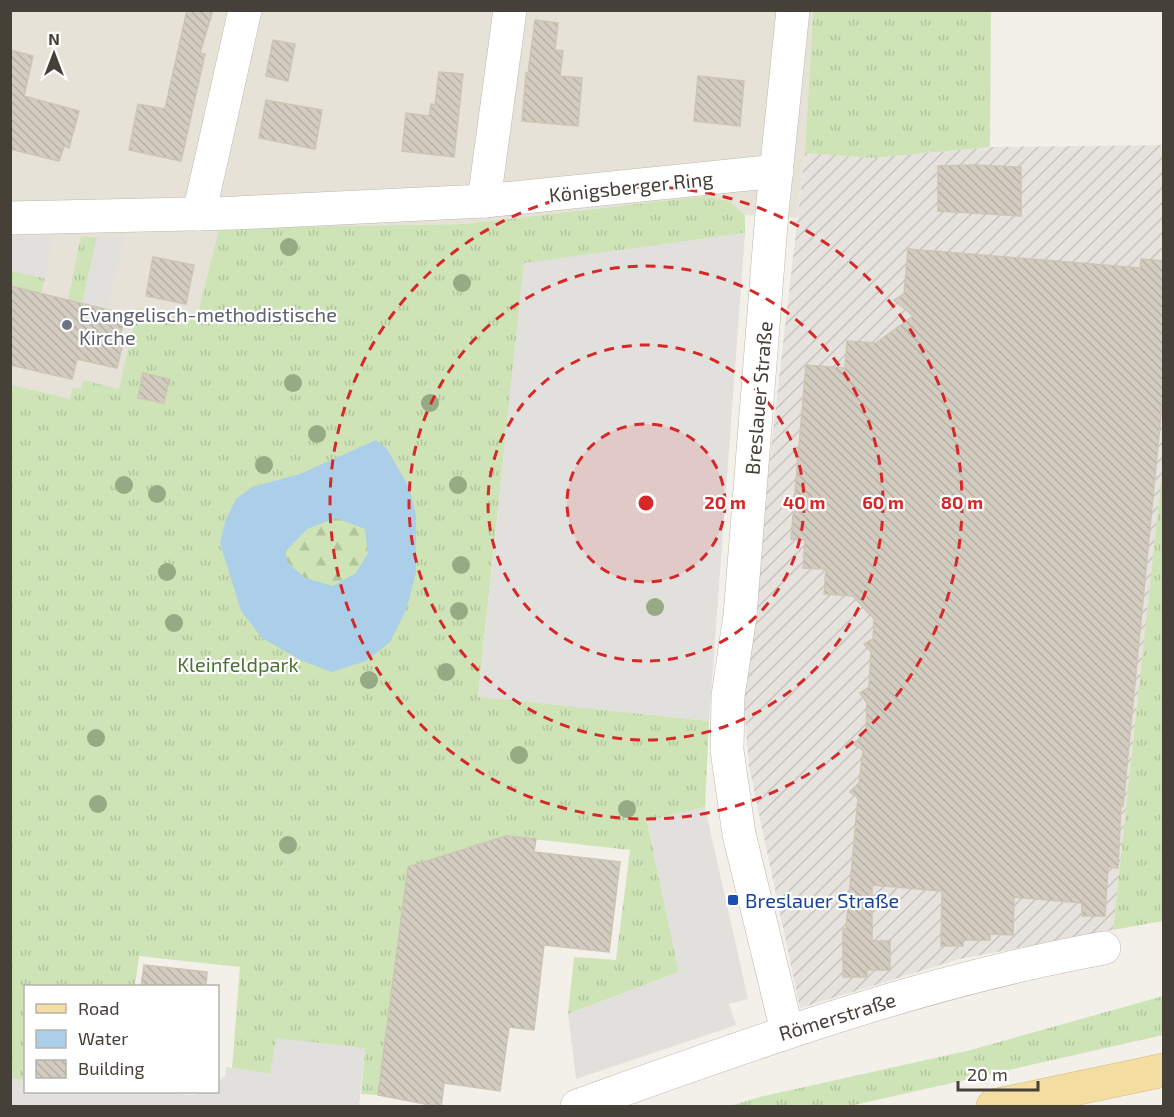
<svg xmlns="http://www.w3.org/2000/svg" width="1174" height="1117" viewBox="0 0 1174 1117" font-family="'Exo 2',sans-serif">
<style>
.residential{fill:#e6e2d8}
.industrial{fill:url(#industrial-furrows)}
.grass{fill:url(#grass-tufts)}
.forest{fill:url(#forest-firs)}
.parking{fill:#e2e0dd}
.water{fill:#accfe9;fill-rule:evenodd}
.building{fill:url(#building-back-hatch);stroke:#cdc4b4;stroke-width:1.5}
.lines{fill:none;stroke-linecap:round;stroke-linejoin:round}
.minor-casing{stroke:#bdb8ad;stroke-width:34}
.major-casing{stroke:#d8ba73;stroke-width:34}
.minor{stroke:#fff;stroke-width:33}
.major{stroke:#f4dda1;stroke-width:33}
.tree{fill:#96ab84}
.ring{fill:none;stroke:#d62828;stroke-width:3;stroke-dasharray:10 8}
.worship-dot{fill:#6b7280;stroke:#fff;stroke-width:2}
.transit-dot{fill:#1a4fb4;stroke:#fff;stroke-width:2}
.labels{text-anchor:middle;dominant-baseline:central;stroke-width:4.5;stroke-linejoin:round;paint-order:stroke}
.street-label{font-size:20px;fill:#464138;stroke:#fff}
.worship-label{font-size:20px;fill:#5b616d;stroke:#fff;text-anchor:start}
.park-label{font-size:20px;fill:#497231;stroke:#fff}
.transit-label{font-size:20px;fill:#164399;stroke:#fff;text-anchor:start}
.centre{fill:#d62828;stroke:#fff;stroke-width:3}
.ring-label{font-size:18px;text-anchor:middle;font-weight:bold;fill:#d62828;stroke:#fff;stroke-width:4.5;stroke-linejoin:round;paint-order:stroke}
</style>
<defs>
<pattern id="industrial-furrows" width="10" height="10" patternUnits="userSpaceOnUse" patternTransform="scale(1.5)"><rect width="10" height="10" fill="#e6e2de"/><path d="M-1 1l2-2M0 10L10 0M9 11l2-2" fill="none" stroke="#c7c3bf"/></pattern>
<pattern id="grass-tufts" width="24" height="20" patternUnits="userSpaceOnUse" patternTransform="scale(1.5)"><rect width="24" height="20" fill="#cee3b6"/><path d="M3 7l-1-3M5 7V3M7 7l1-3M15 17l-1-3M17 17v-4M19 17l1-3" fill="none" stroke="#b2c49d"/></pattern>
<pattern id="forest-firs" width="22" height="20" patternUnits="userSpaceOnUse" patternTransform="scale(1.5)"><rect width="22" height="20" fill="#cee3b6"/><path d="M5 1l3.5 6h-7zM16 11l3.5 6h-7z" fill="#b2c49d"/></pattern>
<pattern id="building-back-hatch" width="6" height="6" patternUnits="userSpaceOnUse" patternTransform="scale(1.5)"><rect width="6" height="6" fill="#d3ccc0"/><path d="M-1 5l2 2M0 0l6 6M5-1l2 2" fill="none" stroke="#b6b0a6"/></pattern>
</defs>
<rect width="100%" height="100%" fill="#f3f0e9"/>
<polygon class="residential" points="11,11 813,11 805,153 797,218 745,215 729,201 706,196 464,224 219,228 166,449 11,413"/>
<polygon class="industrial" points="1163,145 1163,462 1113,930 960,959 800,1008 749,766 743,693 805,153 872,158 990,147"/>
<g class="grass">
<polygon points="813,11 991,11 990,147 872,158 805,153"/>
<polygon points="706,196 729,201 745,215 745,233 524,264 478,696 709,721 705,807 647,821 679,972 568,1014 574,957 616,960 630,850 506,836 408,867 378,1095 361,1094 365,1048 270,1074 232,1068 240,967 139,956 135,986 26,986 25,1080 11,1079 11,385 70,399 73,387 81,389 83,380 119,389 138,308 196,321 219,228 464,224"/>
<polygon points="81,237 97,237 82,303 68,300"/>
<polygon points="11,271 45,278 41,294 11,286"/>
<polygon points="1163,462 1163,921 1113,930"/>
<polygon points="1163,996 1163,1035 850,1106 730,1106 760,1097 971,1050"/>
</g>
<polygon class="forest" points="336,518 365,529 368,553 356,573 333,586 305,578 287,562 286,551 307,529"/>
<g class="parking">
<polygon points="745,233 709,721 478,697 524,263"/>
<polygon points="11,236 53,237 45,278 11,271"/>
<polygon points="97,237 124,237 107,310 82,303"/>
<polygon points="705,807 748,999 729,1004 736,1025 576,1079 568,1014 679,972 647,821"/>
<polygon points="276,1038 365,1048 359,1106 11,1106 11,1079 25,1080 26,1092 152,1092 194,1095 200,1092 218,1092 218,1081 225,1076 226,1067 270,1074"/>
</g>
<path class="water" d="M376,440l11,9 22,38 7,28v58l-10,37 -16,32 -24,19 -34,11 -30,-11 -40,-23 -21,-27 -21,-68 5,-21 11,-23 16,-12 48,-13zM336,518l29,11 3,24 -12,20 -23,13 -28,-8 -18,-16 -1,-11 21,-22z"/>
<g class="building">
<polygon points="187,10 213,10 200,53 205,54 181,161 129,150 138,104 165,109"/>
<polygon points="535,20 558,23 555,50 563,51 560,76 582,78 578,126 522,121 526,73 528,74"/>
<polygon points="273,40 295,44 288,81 266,76"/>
<polygon points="10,50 33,56 24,96 79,111 69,148 64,146 59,161 10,149"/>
<polygon points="439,72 463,74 454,157 402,151 406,113 429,116 431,104 435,105"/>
<polygon points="698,76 744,81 740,126 694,121"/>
<polygon points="266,100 322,110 315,149 259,138"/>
<polygon points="972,165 1021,167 1021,216 938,211 938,166"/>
<polygon points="908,249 1140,268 1141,259 1164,261 1164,384 1123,806 1121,805 1118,868 1108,867 1105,916 1082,916 1082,903 1014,897 1013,935 990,934 990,940 963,940 963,946 941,946 942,891 872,885 872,941 890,941 890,970 867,970 867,977 843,977 843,929 846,929 858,798 850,792 859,783 863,750 853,744 866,733 867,703 860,693 869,687 871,652 864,644 873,639 874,619 853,596 824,594 826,569 803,568 805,540 791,539 806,365 845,368 847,341 876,343 913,316 894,300 904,294"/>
<polygon points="153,257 194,265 186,304 146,296"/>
<polygon points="10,286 125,314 119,342 123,343 117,368 77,359 72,379 10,365"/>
<polygon points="143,373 169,379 164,403 138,398"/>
<polygon points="506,836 536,839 534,852 620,862 609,952 544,945 534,1030 509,1027 500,1091 444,1083 441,1107 378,1095 408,867"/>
<polygon points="144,965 207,972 206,987 141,987"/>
</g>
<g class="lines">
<g class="minor-casing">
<g id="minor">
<polyline points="484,201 510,10"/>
<polyline points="199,214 245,10"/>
<polyline points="10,218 236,213 484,201 777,171"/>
<polyline points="787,1031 739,834 727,750 728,696 740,616 772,212 793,10"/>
<path d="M577,1106c173,-62 345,-125 527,-158"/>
</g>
</g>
<g class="major-casing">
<polyline id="major" points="993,1106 1164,1070"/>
</g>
<use href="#minor" class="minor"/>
<use href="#major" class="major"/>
</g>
<g class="tree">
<circle cx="289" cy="247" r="9"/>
<circle cx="462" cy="283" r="9"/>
<circle cx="293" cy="383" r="9"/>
<circle cx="430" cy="403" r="9"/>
<circle cx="317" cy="434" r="9"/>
<circle cx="264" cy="465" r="9"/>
<circle cx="124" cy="485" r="9"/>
<circle cx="458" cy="485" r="9"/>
<circle cx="157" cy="494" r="9"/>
<circle cx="461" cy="565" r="9"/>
<circle cx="167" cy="572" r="9"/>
<circle cx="655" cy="607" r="9"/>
<circle cx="459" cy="611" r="9"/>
<circle cx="174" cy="623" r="9"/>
<circle cx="446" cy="672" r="9"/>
<circle cx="369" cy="680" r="9"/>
<circle cx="96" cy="738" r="9"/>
<circle cx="519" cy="755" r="9"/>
<circle cx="98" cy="804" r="9"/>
<circle cx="627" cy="809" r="9"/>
<circle cx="288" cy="845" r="9"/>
</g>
<circle cx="646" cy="503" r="79" fill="#d62828" fill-opacity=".12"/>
<g class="ring">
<circle cx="646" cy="503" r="79"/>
<circle cx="646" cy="503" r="158"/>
<circle cx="646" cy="503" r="237"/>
<circle cx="646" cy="503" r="316"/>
</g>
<circle class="worship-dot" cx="67" cy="325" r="6"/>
<rect class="transit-dot" x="727" y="894" width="12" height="12" rx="3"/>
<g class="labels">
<g class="street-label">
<text transform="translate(631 186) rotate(-6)">Königsberger Ring</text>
<text transform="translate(758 398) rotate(-85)">Breslauer Straße</text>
<text transform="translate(837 1016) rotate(-17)">Römerstraße</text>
</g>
<g class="worship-label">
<text x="79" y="314">Evangelisch-methodistische<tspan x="79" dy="23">Kirche</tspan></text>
</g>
<g class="park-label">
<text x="238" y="664">Kleinfeldpark</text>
</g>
<g class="transit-label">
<text x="745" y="900">Breslauer Straße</text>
</g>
</g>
<circle cx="646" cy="503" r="9" class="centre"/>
<g class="ring-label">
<text x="725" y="509">20 m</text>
<text x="804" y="509">40 m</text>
<text x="883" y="509">60 m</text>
<text x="962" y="509">80 m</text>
</g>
<rect width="1174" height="1117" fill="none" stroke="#464138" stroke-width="24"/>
<rect x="24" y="985" width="195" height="108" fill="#ffffff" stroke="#b5b3af" stroke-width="1.5"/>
<rect x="36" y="1004" width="30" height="9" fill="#f4dda1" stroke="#b5b3af" stroke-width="1.5"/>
<text x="78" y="1015" font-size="18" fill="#464138">Road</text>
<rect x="36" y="1030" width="30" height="18" fill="#accfe9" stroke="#b5b3af" stroke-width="1.5"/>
<text x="78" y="1045" font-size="18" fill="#464138">Water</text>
<rect x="36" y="1060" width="30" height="18" fill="url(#building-back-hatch)" stroke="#b5b3af" stroke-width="1.5"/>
<text x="78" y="1075" font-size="18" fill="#464138">Building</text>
<g transform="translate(54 54)" stroke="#ffffff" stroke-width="4.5" paint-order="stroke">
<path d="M0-4.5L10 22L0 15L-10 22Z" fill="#464138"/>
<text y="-9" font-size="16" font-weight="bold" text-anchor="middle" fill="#464138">N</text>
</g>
<path d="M958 1081v9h80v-9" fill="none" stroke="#464138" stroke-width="3"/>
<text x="967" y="1081" font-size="18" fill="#464138" stroke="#ffffff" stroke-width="4.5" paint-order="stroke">20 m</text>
</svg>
